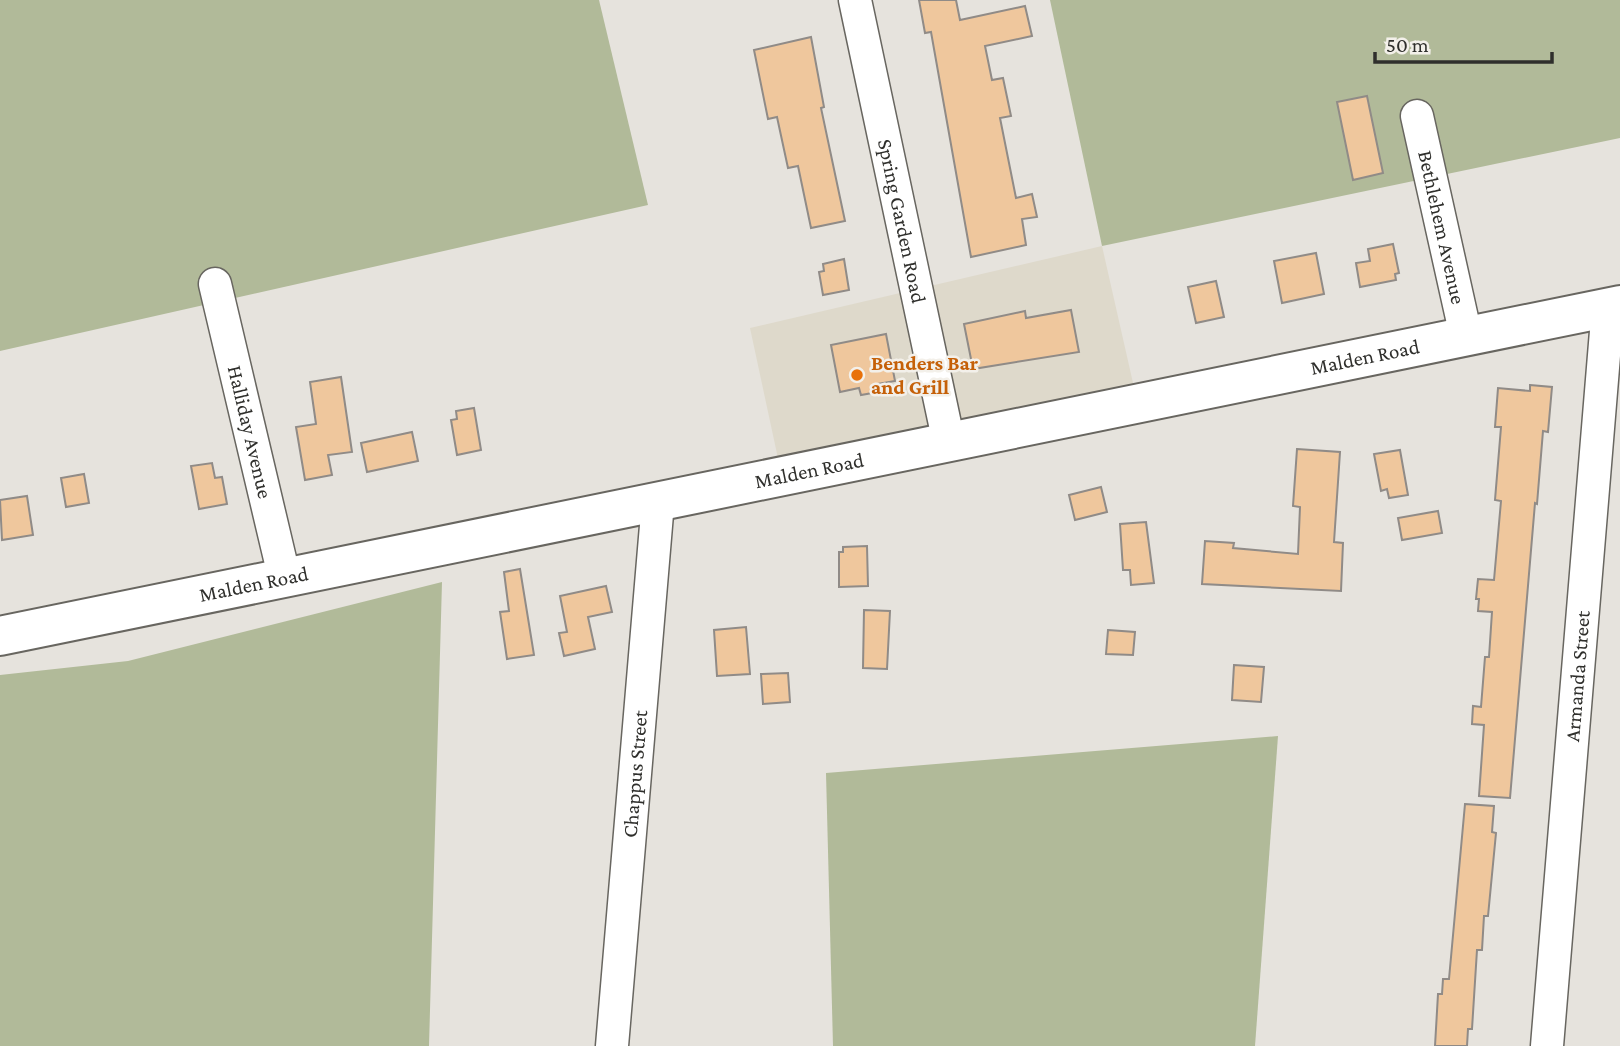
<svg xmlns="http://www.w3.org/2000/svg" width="1620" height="1046" viewBox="0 0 1620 1046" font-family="'Crimson Pro',serif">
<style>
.built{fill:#ded9cb}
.green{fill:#b1ba99}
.building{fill:#efc79d;stroke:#908b87;stroke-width:2}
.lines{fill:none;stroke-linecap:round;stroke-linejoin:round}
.minor-casing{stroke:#686660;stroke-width:35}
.major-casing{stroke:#686660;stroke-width:42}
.minor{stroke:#fff;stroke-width:32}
.major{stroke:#fff;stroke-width:38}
.food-dot{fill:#e8710a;stroke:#f3f0ea;stroke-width:2.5}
.labels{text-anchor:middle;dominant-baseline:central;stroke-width:5;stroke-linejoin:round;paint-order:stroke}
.street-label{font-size:21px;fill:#2f2f2c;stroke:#f3f0ea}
.food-label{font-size:21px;font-weight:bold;fill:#c56008;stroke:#f3f0ea;text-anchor:start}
</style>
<rect width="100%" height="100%" fill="#e6e3dd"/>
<polygon class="built" points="1102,246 1138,405 782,477 750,328"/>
<g class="green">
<polygon points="0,0 599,0 648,205 0,351"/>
<polygon points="1050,0 1620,0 1620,138 1102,246"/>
<polygon points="442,582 429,1046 0,1046 0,675 128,661"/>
<polygon points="1278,736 1255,1046 833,1046 826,773"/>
</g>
<g class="building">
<polygon points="919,0 956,0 960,20 1025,6 1032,36 985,46 992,80 1003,78 1011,116 1000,118 1016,198 1032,194 1037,217 1022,219 1026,245 971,257 931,32 925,33"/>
<polygon points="811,37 824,107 821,108 845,221 811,228 798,166 788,168 777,117 768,119 754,50"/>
<polygon points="1367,96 1383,173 1353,180 1337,102"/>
<polygon points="1393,244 1399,273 1395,274 1396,280 1360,287 1356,263 1370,261 1368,249"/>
<polygon points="1316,253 1324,294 1282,303 1274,261"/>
<polygon points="844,259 849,290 823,295 819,272 824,271 823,264"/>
<polygon points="1216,281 1224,317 1196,323 1188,287"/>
<polygon points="1071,310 1079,352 973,369 964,324 1025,311 1026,318"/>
<polygon points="886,334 895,381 877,384 878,392 861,395 859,388 840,392 831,345"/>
<polygon points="341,377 352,452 328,455 332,475 305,480 296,427 316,424 310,382"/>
<polygon points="1530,385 1552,387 1548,432 1543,431 1537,504 1535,503 1510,798 1479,796 1484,725 1472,724 1473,706 1481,707 1485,657 1489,657 1492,612 1478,611 1479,599 1476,599 1478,579 1494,580 1501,501 1495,500 1501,427 1495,427 1498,388 1530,391"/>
<polygon points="474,408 481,450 457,455 451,420 457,419 456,411"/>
<polygon points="412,432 418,461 367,472 361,443"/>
<polygon points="1297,449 1340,452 1334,542 1343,543 1341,591 1202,584 1205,541 1234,543 1233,548 1298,554 1300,507 1293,506"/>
<polygon points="1400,450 1408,495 1389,498 1387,489 1381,491 1374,454"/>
<polygon points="212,463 215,478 222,477 227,504 199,509 191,466"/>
<polygon points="84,474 89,503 66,507 61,478"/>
<polygon points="1101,487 1107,512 1075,520 1069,495"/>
<polygon points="27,496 33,535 2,540 0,500"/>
<polygon points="1438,511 1442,533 1402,540 1398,518"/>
<polygon points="1146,522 1154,583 1131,585 1130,570 1123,570 1120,524"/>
<polygon points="867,546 868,586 839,587 839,552 843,552 843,547"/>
<polygon points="520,569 534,655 507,659 500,612 509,611 504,572"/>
<polygon points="606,586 612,612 588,617 595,649 564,656 559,633 567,632 560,596"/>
<polygon points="864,610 890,611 887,669 863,668"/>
<polygon points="746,627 750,674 717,676 714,630"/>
<polygon points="1108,630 1135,632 1133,655 1106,654"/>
<polygon points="1234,665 1264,667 1261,702 1232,700"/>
<polygon points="788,673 790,702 763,704 761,674"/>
<polygon points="1465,804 1494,806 1492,832 1496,833 1488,916 1484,916 1482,950 1477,950 1472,1029 1468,1029 1467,1046 1435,1046 1438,994 1442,994 1443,979 1449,979"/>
</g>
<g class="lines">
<g class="minor-casing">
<g id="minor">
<path id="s1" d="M855,0l94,443"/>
<path id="s2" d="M1417,116l49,220"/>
<path id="s3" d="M215,284l70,296"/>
<path id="s4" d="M612,1046l46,-544"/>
<path id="s5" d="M1547,1046l61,-739"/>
</g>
</g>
<g class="major-casing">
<g id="major">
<path id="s6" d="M0,636l1620,-331"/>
</g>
</g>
<use href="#minor" class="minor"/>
<use href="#major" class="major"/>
</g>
<circle class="food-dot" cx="857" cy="375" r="7"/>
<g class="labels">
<g class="street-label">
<text stroke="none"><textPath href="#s1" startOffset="226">Spring Garden Road</textPath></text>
<text stroke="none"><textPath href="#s2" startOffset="114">Bethlehem Avenue</textPath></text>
<text stroke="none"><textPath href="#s6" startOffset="1393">Malden Road</textPath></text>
<text stroke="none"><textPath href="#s3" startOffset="152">Halliday Avenue</textPath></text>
<text stroke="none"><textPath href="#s6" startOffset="826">Malden Road</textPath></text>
<text stroke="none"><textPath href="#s6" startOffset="259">Malden Road</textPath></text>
<text stroke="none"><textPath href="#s5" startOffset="371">Armanda Street</textPath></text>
<text stroke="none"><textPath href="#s4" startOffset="273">Chappus Street</textPath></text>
</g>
<g class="food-label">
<text x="871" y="363">Benders Bar<tspan x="871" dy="24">and Grill</tspan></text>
</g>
</g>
<path d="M1375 52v10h177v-10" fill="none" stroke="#2f2f2c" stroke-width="3.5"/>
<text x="1386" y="52" font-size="21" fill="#2f2f2c" stroke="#f3f0ea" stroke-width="5" paint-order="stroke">50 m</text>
</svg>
